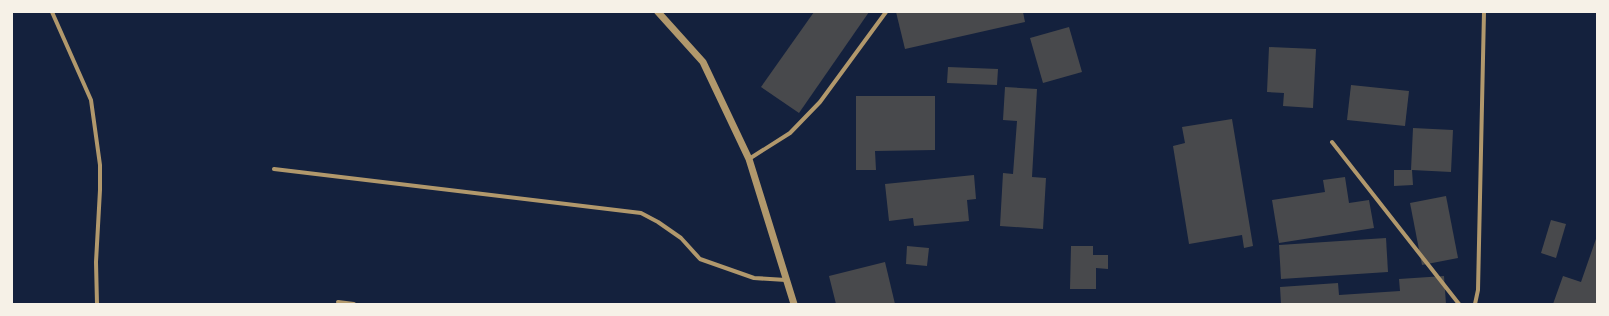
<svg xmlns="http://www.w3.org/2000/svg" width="1609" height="316" viewBox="0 0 1609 316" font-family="'Asap Condensed',sans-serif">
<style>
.building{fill:#48494c}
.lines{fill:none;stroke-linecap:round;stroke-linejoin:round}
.minor{stroke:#b1986c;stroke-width:4}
.tertiary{stroke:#b1986c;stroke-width:7}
</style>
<rect width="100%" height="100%" fill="#14213d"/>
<g class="building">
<polygon points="814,12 869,12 799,113 761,87"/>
<polygon points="896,12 1023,12 1025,22 905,49"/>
<polygon points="1069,27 1082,72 1043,83 1030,38"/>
<polygon points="1269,47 1316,49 1313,108 1283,106 1284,93 1267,92"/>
<polygon points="948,67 998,69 997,85 947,83"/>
<polygon points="1351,85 1409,91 1405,126 1347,120"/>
<polygon points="1005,87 1037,89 1032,177 1046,178 1043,229 1000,226 1003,173 1013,174 1017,121 1003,120"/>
<polygon points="856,96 935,96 935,150 875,151 876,170 856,170"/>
<polygon points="1232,119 1253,246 1244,248 1242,235 1189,244 1173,146 1185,143 1182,127"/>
<polygon points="1413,128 1453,130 1451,172 1412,170 1413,185 1394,186 1394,170 1411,170"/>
<polygon points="974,175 976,199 967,200 969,221 914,226 913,218 889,221 885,184"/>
<polygon points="1345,177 1349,203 1369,200 1374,228 1279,243 1272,200 1325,192 1323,180"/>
<polygon points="1446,196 1458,258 1422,265 1410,203"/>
<polygon points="1551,220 1566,224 1556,258 1541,253"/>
<polygon points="1597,236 1597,304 1553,304 1563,276 1581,282"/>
<polygon points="1386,238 1388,272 1281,279 1279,245"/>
<polygon points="907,246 929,248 927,266 906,264"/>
<polygon points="1071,246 1093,246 1093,255 1108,255 1108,269 1096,268 1096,289 1070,289"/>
<polygon points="885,262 895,304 836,304 829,276"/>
<polygon points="1444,276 1446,304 1281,304 1280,287 1338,283 1339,295 1400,291 1399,279"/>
</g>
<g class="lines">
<g class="minor">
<polyline points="52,12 91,100 100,165 100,190 96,262 97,304"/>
<polyline points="1332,142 1459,304"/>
<polyline points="749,159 790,133 820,102 886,12"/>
<polyline points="274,169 641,213 658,222 681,238 700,259 754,278 786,280"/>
<polyline points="338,302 354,304"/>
<polyline points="1475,304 1478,290 1484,12"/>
</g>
<polyline class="tertiary" points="658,12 703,62 749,159 794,304"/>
</g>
<rect width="1609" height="316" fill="none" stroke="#f6f1e7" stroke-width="26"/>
</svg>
